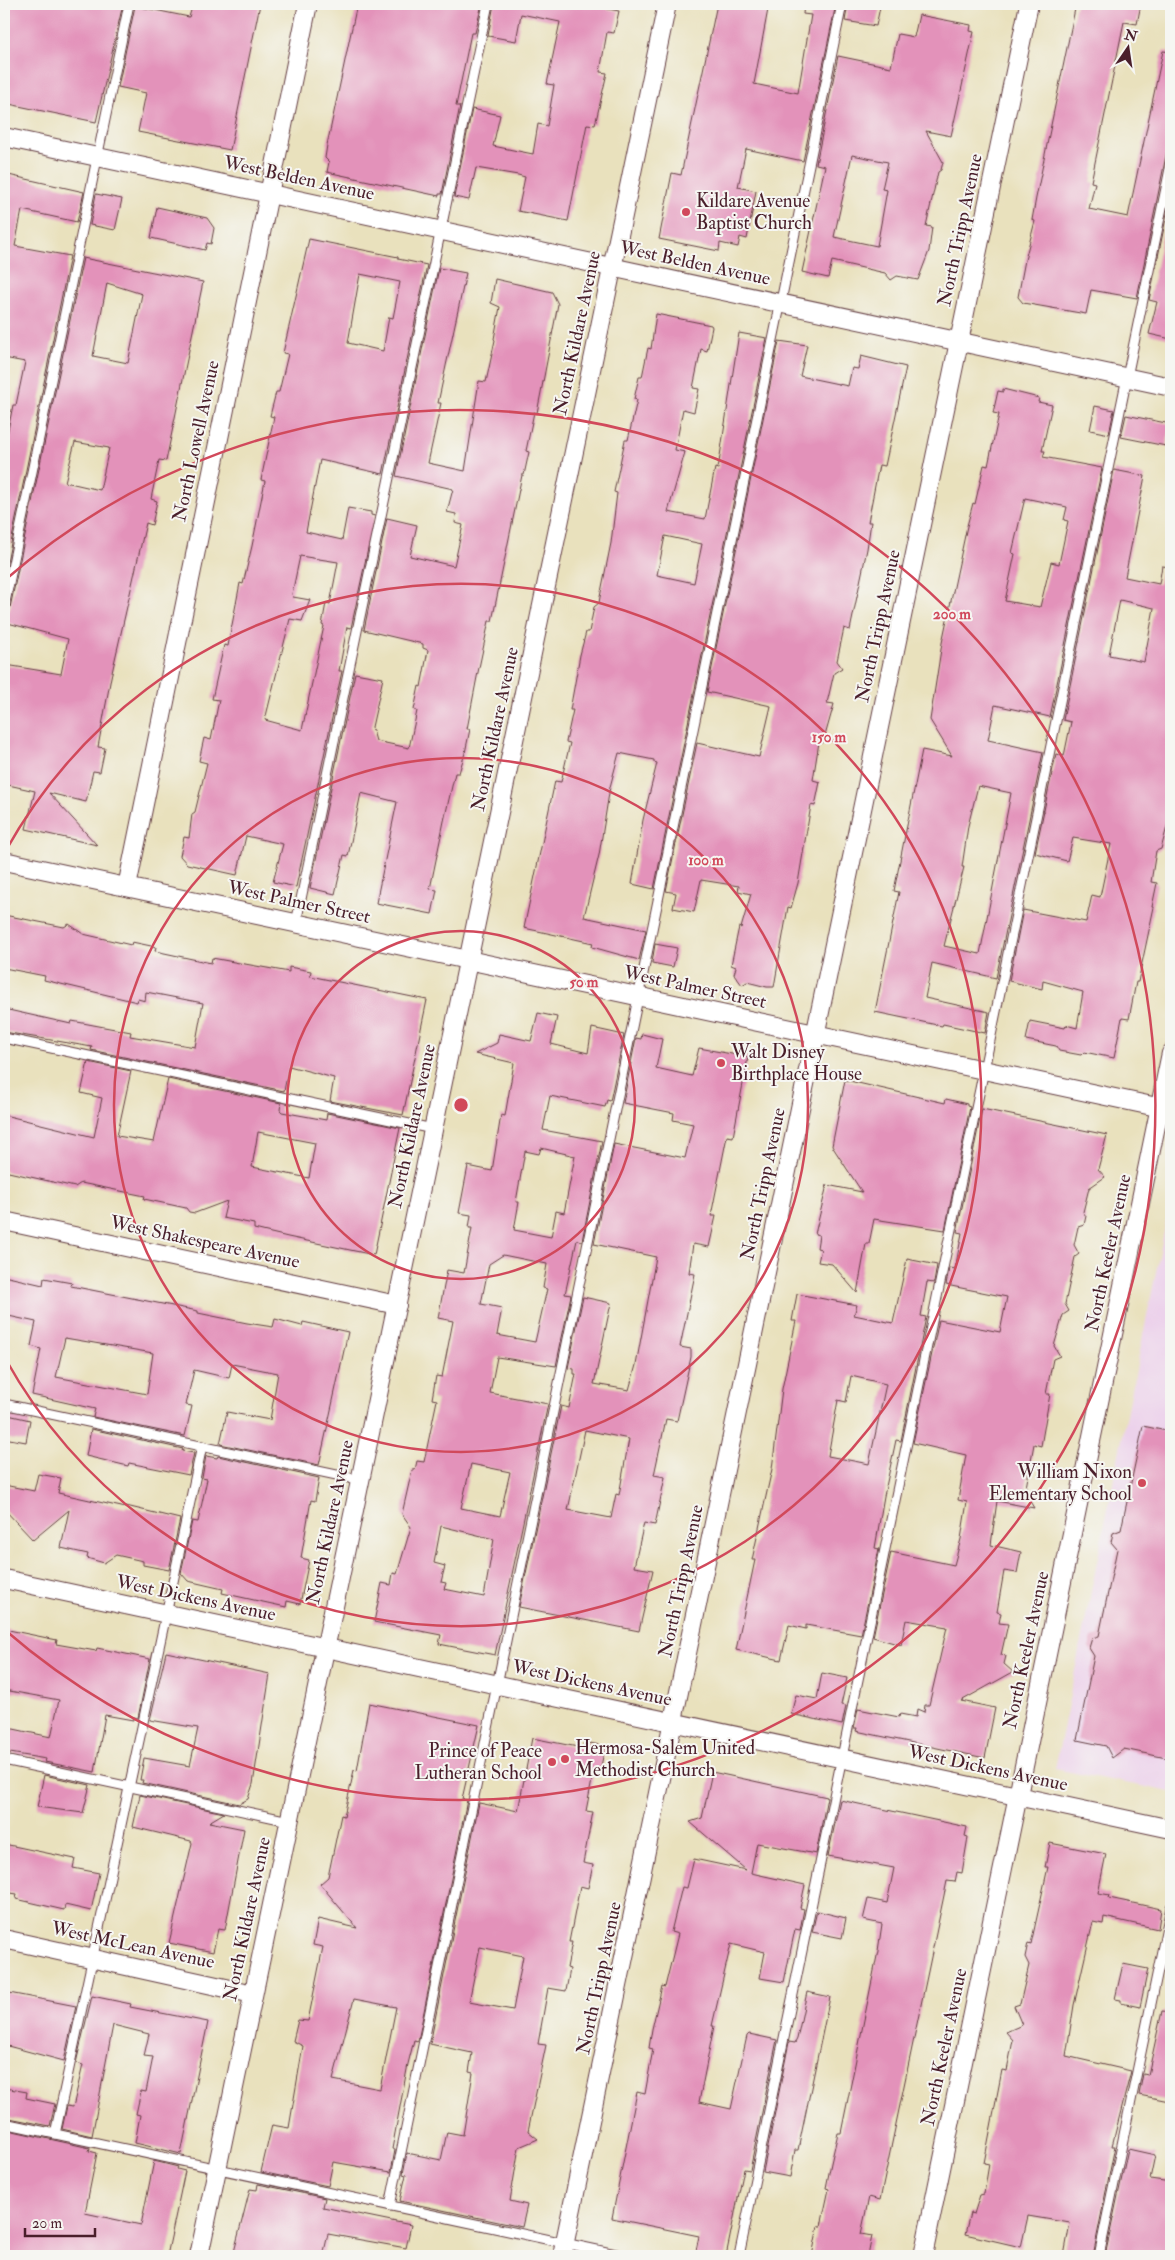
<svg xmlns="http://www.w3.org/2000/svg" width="1175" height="2260" viewBox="0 0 1175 2260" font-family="'IM FELL Double Pica',serif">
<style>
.built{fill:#ecd1eb}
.building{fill:#e392ba;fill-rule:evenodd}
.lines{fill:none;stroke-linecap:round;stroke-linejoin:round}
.lane-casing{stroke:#623c41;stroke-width:11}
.street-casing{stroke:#623c41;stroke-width:20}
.lane{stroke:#fff;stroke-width:9}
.street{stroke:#fff;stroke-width:18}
.ring{fill:none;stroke:#d1495b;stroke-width:2.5}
.poi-dot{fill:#d1495b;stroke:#f6f6f2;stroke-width:2}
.labels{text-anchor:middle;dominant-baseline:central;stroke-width:4;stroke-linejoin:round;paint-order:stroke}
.street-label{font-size:19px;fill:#4a1f2b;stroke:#f6f6f2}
.poi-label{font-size:19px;fill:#4a1f2b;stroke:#f6f6f2;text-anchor:start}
.centre{fill:#d1495b;stroke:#f6f6f2;stroke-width:2.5}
.ring-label{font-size:15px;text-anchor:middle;font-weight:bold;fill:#d1495b;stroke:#f6f6f2;stroke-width:4;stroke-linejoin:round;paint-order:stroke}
</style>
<rect width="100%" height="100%" fill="#f6f6f2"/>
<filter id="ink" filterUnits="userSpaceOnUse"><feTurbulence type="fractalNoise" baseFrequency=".02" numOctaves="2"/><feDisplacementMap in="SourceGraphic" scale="10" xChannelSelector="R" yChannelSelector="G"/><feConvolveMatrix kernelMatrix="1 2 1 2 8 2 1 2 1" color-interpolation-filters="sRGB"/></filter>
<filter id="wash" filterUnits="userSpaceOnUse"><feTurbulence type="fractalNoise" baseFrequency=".0096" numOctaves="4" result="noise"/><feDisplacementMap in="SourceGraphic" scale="20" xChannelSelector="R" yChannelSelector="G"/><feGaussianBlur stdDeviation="1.12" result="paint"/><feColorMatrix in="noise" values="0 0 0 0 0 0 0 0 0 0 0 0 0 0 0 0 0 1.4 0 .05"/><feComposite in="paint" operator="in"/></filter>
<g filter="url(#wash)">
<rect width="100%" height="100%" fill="#e9e1bd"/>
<polygon class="built" points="1171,1198 1171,1792 1055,1769"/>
<g id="blocks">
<g class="building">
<polygon points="4,4 123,4 96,122 4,103"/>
<polygon points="193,4 260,4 230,150 138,132 146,93 118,87 135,6 189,17"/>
<polygon points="357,4 482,4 475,33 471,33 456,106 460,106 442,194 439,194 439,196 327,172 329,162 325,158 327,145"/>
<polygon points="494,4 582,4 619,11 614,33 607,32 600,72 607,73 595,125 587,124 568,221 518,211 525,177 518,175 476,168 469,200 454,197 472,109 500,115 493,146 533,154 538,124 547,126 554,85 547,84 560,22 521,14 516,41 488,36"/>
<polygon points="717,4 769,4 754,84 798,93 811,15 803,14 804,4 836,4 803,161 746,149 738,187 756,191 747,239 740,237 738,247 720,243 719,251 659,239 672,173 681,175"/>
<polygon points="848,4 880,7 876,26 845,21"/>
<polygon points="1076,4 1141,4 1137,24 1124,22 1091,182 1095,183 1089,209 1128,217 1163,51 1171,52 1171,131 1137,298 1091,290 1086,314 1023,303 1018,297 1025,260 1035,221 1032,220 1036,198"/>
<path d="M919,15l52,10 -1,6 4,1 -23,104 -25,-5 17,31 -2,8 -3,2 -12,54 6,1 -3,24 -11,29 -21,-4 -6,4 -6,-7 -53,-12 -4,17 -26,-6 23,-106 -9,-2 22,-108 53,11 7,-33 16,3zM852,155l36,7 -6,27 5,1 -10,56 -43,-9z"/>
<polygon points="4,174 84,192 77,222 22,210 15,246 70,256 4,577 4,450 13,405 16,405 25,362 4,358"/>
<polygon points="96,194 122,199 115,230 90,225"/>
<polygon points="1171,194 1171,339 1149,334 1157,302 1149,300"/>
<polygon points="157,207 207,218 214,228 211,244 207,243 205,250 151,238"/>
<path d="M309,239l89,18v2l29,6 -44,209 -63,-14 -14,72 36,8 6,-32 23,4v3l4,1 -24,112 -4,-1 -8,44h3l-46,216 -23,-5 10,-38 -37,-8 -9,39 -50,-11 -7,-8 4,-19 5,1 3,-24 3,-2 12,-49 -8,-2 5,-23 7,2 8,-40 -7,-1 12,-54 4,1 12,-63 3,1 9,-38 13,-65 -4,-1 13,-63 -4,-1 6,-24h3l9,-38 -5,-1zM360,274l40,8 -7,36 -4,-1 -6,34 -35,-8zM300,556l38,6 -8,42 -4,-1 -4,22 2,1 -22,104 -37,-10 25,-101 12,2 8,-21 -17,-3 -1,-3z"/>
<path d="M83,258l120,24 -37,179 -7,-1 -8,39 6,2 -5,24 -6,-2 -35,154 -13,70 7,1 -5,24 -7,-1 -7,31 -37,-9 48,52 -71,-16 9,-38 -31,-7v-109l2,-10 55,9 7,-35 -64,-17v-9l6,-5zM107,283l35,11 -14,69 -35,-7zM75,442l34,6 -9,42 -35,-8z"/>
<polygon points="439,268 466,273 438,403 441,403 428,463 465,471 479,381 486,382 495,340 494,339 500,307 491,303 495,279 552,292 558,304 537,413 534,412 526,451 529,452 524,475 522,475 492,621 489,621 477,677 467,729 470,729 465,753 459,773 455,773 444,821 430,889 437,890 432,914 376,903 397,802 361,793 348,856 344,855 335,894 310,888 355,673 383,678 372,727 376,741 409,748 417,711 414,710 419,686 421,687 428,650 423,648 423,644 364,630 387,518 417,525 410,556 454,566 463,525 455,523 456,514 447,512 453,489 396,476"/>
<path d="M656,314l55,11 1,2 -5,24 -6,-2 -8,39 6,1 -5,23 -11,-3 -8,41 10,2 -17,60 37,7 10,-51 3,1 21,-136 28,5 -113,551 -22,-5 11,-64 14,-57 -3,-1v-2l-35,-7 -9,34 -11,68 -15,62 62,13 -7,30 -47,-13 1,-4 -69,-15 31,-147 6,1 9,-39 -4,-1 7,-32h-3l10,-55 6,-23h3l5,-25 5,-4 1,-6 11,-54 6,-50 -3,-1 11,-52h3l9,-40 -3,-1 5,-22h3l6,-29 3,1zM665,536l37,8 -8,39 -37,-8z"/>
<polygon points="779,341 807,345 800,376 848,386 852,368 858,369 861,356 906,367 885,466 879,465 868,522 871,522 867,549 850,630 844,628 837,661 842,668 834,673 827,703 834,704 823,743 819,742 813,780 820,782 815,806 811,805 798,883 791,908 788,907 774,987 767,987 747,982 742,985 734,974 736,967 731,965 739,927 741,928 751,894 738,891 739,886 701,880 694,912 673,908 676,893 666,891 697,743 759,757 771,706 707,692"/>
<path d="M1003,389l36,9 -1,4 14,3 -10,46h3l-2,6 59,11 -52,249 -55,-12 -7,35 55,12 -47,226 -64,-15 -7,35 64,14 -4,21 -42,-9 -1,2 -67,-14 24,-120 -5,-1 28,-141 30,6 -22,-36 12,-77 25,-117 6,-23 2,1 9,-39 4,1 11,-52 -6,-1 5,-22 5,1zM1025,498l42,9 -3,13 4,1 -9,43 -8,-2 -11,45 -35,-6 10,-47 -3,-1zM978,786l33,7 -31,161 -36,-8 20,-79h-2l6,-41z"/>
<polygon points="1095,406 1114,410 1109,434 1090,430"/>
<polygon points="1126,415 1171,424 1166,446 1121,437"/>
<path d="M1114,470l31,6 -20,101 34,7 3,-18 9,1v245l-10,37 -5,2 -5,31 6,1 -5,24h2l-16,75h-2l-7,37 -7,-1 -8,40 -30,-6 -3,3 -22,-4 -3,-5 -30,-6 4,-19 35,7 1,-3 11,3 6,-36 -40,-11 -1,8 -33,-8 14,-71 63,12 6,-27 8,2 11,-53 -38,-6 -6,23 -32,-8 21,-99 8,2 7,-34 -8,-2zM1120,600l34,8 -10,54 -35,-7z"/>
<polygon points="4,915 64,927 69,924 83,934 131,945 132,942 156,947 155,951 211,963 212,958 289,972 289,967 311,971 310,976 427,1000 403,1115 330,1101 334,1078 289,1066 284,1091 91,1050 92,1047 4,1032 4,1009 71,1024 72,1021 131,1032 130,1036 195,1047 203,1003 146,992 145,1001 138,999 137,1002 44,980 45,976 4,968"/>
<polygon points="655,944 677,948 673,967 652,963"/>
<path d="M538,1013l19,4 -6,27 37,9 4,-25 32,7 -14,66 -3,-1 -2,7 -55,-11 -7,34 59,11 -20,100 -5,-1 -12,54 6,1 -15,71 -59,-9 -7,36 58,11 -53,251 -56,-11 2,-9 -67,-13 8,-39 9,2 2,-12 4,1 14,-47 -9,-13 10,-44h3l2,-9 7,1 13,-62 -5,-1 4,-23 6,1 11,-56 -15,-3 9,-48 17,3 8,-45h-3l2,-13 -12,-2 9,-47 24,5 9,-56 4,1 9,-53 -39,-9 22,-11 2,-9 32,7zM541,1148l34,8 -11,57 -8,-2 -5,26 -37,-7 5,-28h-3l9,-51 14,3zM503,1255l44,9 -4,24 4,1 -12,53 -38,-7 5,-27 -21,-4 8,-40zM471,1464l39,8 -10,44 -39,-8zM441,1526l53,13 -10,58 -40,-8 2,-6 -5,-1 4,-16 -11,-3z"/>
<path d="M642,1034l20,5 -6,29 36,8 7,-28 49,9 -15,80 -6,-1 -16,80h5l-7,31 -16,-3 -4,29 6,1 -15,73 11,2v8l-14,64 -11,-2 -12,56 11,2 -10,48 -11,-2 -10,44 19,3 -14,61 -120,-24 42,-201 8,2 7,-34h-2v-5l-6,-1 15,-71 28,6 -17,81 35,6 7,-25 20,-108 -62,-13 20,-100 71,14 8,-34 -20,-4 1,-7 -51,-10 13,-65 5,1zM585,1430l44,9 -10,56 -3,-1 -5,24 -43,-8z"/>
<path d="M88,1062l43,9 -14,65 37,6 14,-63 113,24 -1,7 2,2 44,8 1,-7 73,15 -26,127 -86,-18 -34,-8v-5l-31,-6 4,-17 -32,12 -6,-1 -3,-4 -42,-9 1,-3 -64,-13 -6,4 -71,-16v-56l90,22 8,-39 -21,-5zM258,1132l57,11 -6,35 -57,-11z"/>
<polygon points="845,1080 945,1103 946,1099 967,1104 967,1106 970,1107 945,1230 874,1219 869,1244 866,1244 857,1293 832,1264 818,1262 821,1249 817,1248 819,1235 815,1234 827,1185 862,1192 832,1146"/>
<polygon points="982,1109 1107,1135 1098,1169 1105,1177 1089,1188 1083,1212 1086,1216 1084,1225 1078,1227 1074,1245 1079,1254 1075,1257 1065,1304 1069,1311 1063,1315 1054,1346 1060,1356 1053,1359 1046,1394 1050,1394 1041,1446 1034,1444 1025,1493 1034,1508 997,1501 991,1545 1021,1552 1017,1573 1004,1571 997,1612 1001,1613 999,1623 1008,1624 1001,1655 1006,1656 1004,1664 1013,1672 961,1701 995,1708 985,1758 856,1731 857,1728 854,1728 858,1709 899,1717 900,1714 916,1717 917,1709 924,1712 925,1705 929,1705 947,1627 906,1620 901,1645 873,1637 891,1552 954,1565 961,1539 967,1502 958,1500 966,1455 913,1443 939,1320 1000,1332 1007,1297 946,1285 949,1268 955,1269 962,1233 957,1232"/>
<path d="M907,1259l30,6 -3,18 -7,-1 -6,34 5,1 -25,124 -5,-1 -12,56 -9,52 4,1 -18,86 -55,-10v4l-17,-4 -8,35 -45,-10 19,-90h-3l20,-91 10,-80 14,-68h-4l5,-27 60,11 -3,10 39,8zM851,1376l35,8 -17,80 -41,-8 10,-56 8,2z"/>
<path d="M8,1277l35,8 1,-7 28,5 -1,3 127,25v2l49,10 26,4 2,-8 27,7 1,-4 45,10 -29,133 -99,-21 7,-32 43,8 8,-47 -46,-9 -3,14 -35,-8 -8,35 6,1 -7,30 -92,-19 2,-8 -63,-14 9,-46 -10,-3 5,-24 -32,-7v-37zM65,1338l88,15 -6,41 -91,-17z"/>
<polygon points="8,1415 30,1420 26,1442 4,1438"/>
<polygon points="1143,1426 1171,1432 1171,1759 1124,1749 1112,1758 1106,1746 1077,1740 1094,1656 1089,1648 1092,1638 1099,1636 1117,1549 1111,1542 1113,1533 1121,1530"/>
<polygon points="91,1429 183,1449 182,1451 194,1453 189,1475 129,1463 128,1466 86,1456"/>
<polygon points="206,1456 217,1458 218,1456 319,1478 315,1501 311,1500 301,1558 309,1560 300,1604 287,1601 286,1607 222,1593 223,1589 188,1581 181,1573 192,1521 198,1522 207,1479 202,1478"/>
<polygon points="38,1474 61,1478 58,1493 126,1508 126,1506 180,1519 169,1570 143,1565 143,1561 116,1555 104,1563 87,1558 88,1554 61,1548 69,1510 33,1540 4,1509 4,1485 34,1491"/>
<polygon points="4,1629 57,1640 56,1644 96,1651 97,1648 150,1659 138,1718 134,1717 133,1720 105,1715 95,1772 45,1762 46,1759 4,1752 4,1727 51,1737 59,1700 4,1690"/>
<polygon points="166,1652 270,1674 253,1784 248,1799 239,1804 142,1783 143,1780 140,1780 144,1758 190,1766 198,1728 150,1720"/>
<polygon points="822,1673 847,1678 841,1705 846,1706 842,1725 791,1714 796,1695 817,1699"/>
<path d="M369,1703l110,22 -17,74 5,1 -49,241 -4,-1 -6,24 -16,85 3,1 -4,22 -58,-10 -5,24 -67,-14 11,-47 17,3 14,-82 -10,-5 5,-21 10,1 15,-74 -10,-2 5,-26 39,9 -37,-44 8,-7 13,-62 3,1 10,-46 3,1zM354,1999l42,8 -16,82 -47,-9z"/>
<path d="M532,1738l51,10 1,-6 21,4 -5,26 -6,-2 -8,41 7,1 -10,51 10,2 -5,23 -8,-2 -11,56h3l-5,26 3,1 -4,22 -18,-3 -10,56 8,1 -18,86 10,8 -19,8 -9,54 17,4 -5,22 -122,-26 6,-26 -3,-1 4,-21 34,7 6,-28 16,3 10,-62 -4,-1 3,-19 -42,-9 49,-241 39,8zM480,1947l43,9 -10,54 -44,-8z"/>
<polygon points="712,1772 827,1797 816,1854 757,1843 751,1873 805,1885 800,1908 804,1909 800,1930 795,1929 784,1982 760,1978 765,1952 731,1944 712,2026 714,2026 699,2102 731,2109 747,2036 749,2034 777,2040 750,2170 744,2169 726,2256 695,2256 699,2236 612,2218 637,2092 645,2094 653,2049 649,2048 652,2029 662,1986 665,1987 678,1934 671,1932 682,1887 687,1888 694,1859 746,1870 690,1822 702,1818"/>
<polygon points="44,1775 90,1785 83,1813 37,1807"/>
<polygon points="140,1795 224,1813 209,1822 244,1829 225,1930 218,1929 213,1952 169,1943 192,1843 191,1841 133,1827"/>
<polygon points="840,1800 967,1827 965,1836 968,1837 962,1873 957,1872 955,1882 947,1881 880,2200 869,2197 861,2234 872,2236 868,2256 812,2256 818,2226 821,2226 829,2189 826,2188 831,2163 838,2133 841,2133 878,1951 882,1924 863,1920 868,1899 887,1903 894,1868 828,1856"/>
<polygon points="1050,1843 1106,1854 1098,1893 1110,1895 1109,1898 1161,1909 1158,1929 1104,1917 1103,1924 1093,1922 1074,2005 1066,2056 1131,2071 1112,2146 1115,2146 1093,2256 1064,2256 1070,2223 1028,2216 1021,2247 965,2234 970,2213 974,2214 980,2195 984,2194 989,2164 984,2163 1002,2070 1007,2071 1013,2040 1006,2032 1022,2025 1014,2006 1020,2004 1029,1965 1025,1957 1028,1943 1031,1944 1048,1867 1045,1867"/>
<polygon points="4,1844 75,1859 73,1868 99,1873 91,1911 65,1905 64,1910 16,1899 17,1894 4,1892"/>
<polygon points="817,1911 846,1918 842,1938 812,1932"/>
<polygon points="1123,1964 1148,1969 1140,2007 1121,2003 1121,2000 1115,1999"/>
<polygon points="4,1992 76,2006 64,2061 4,2045"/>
<polygon points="807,1992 830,1997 798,2150 795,2150 790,2177 763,2172 789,2042 795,2043 797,2039"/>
<polygon points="92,1996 131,2004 130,2007 208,2022 181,2154 135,2143 140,2115 136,2114 141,2091 146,2092 153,2057 144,2056 149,2034 113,2025 92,2136 62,2129 67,2106 73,2107 83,2065 76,2063"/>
<polygon points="1162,2011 1171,2012 1171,2089 1169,2101 1139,2095 1143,2074 1148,2075"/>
<polygon points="4,2088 27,2092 26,2098 55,2104 50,2126 4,2117"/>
<polygon points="4,2129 90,2148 89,2151 97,2153 85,2213 141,2225 154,2161 178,2167 177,2169 185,2171 167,2256 4,2256"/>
<polygon points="1128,2149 1155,2155 1150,2179 1171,2182 1171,2256 1105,2256"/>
<polygon points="258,2184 325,2198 323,2207 411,2225 406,2248 328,2234 323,2256 233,2256 250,2189 257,2190"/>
</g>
</g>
</g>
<g filter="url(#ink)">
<use href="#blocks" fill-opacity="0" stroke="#623c41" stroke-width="1"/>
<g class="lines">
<g class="lane-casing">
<g id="lane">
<polyline points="4,607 129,4"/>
<polyline points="296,923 488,4"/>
<polyline points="4,1038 433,1129"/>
<polyline points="4,1404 360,1480"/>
<polyline points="4,1760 289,1821"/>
<polyline points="4,2123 625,2256"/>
<polyline points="55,2134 202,1446"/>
<polyline points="390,2206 842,4"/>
<polyline points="739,2256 1171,164"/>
<polyline points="1099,2256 1171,1907"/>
</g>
</g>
<g class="street-casing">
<g id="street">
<polyline points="4,137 1171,387"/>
<polyline points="4,861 1171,1110"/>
<polyline points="127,887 308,4"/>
<polyline points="4,1221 397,1305"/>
<polyline points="4,1579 1171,1829"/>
<polyline points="4,1939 253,1994"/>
<polyline points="199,2256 667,4"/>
<polyline points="562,2256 1029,4"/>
<polyline points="923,2256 1171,1053"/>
</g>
</g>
<use href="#lane" class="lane"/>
<use href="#street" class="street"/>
</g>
</g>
<g class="ring">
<circle cx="461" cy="1105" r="174"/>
<circle cx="461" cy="1105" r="347"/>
<path d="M5 852A521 521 0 1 1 5 1358"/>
<path d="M5 580A695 695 0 1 1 5 1630"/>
</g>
<g class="poi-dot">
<circle cx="686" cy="212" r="5"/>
<circle cx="721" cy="1063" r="5"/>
<circle cx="1142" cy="1483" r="5"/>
<circle cx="565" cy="1759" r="5"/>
<circle cx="552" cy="1762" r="5"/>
</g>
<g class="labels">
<g class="street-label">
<text transform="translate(299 178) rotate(12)">West Belden Avenue</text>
<text transform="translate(960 230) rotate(-78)">North Tripp Avenue</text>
<text transform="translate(695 263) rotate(12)">West Belden Avenue</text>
<text transform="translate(577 333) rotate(-78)">North Kildare Avenue</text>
<text transform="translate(196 441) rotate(-78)">North Lowell Avenue</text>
<text transform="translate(878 626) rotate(-78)">North Tripp Avenue</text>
<text transform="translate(495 729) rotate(-78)">North Kildare Avenue</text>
<text transform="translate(299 902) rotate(12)">West Palmer Street</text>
<text transform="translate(695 987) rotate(12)">West Palmer Street</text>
<text transform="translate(412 1126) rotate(-78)">North Kildare Avenue</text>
<text transform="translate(763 1184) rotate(-78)">North Tripp Avenue</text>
<text transform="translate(205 1242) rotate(12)">West Shakespeare Avenue</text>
<text transform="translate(1108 1253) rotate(-78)">North Keeler Avenue</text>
<text transform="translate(330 1522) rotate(-78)">North Kildare Avenue</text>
<text transform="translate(681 1581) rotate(-78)">North Tripp Avenue</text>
<text transform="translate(196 1598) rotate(12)">West Dickens Avenue</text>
<text transform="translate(1026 1650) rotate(-78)">North Keeler Avenue</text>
<text transform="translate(592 1683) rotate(12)">West Dickens Avenue</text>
<text transform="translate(988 1768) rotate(12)">West Dickens Avenue</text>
<text transform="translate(247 1919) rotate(-78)">North Kildare Avenue</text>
<text transform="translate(133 1945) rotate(12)">West McLean Avenue</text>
<text transform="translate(599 1978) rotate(-78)">North Tripp Avenue</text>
<text transform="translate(944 2047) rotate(-78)">North Keeler Avenue</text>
</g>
<g class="poi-label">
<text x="696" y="201">Kildare Avenue<tspan x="696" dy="22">Baptist Church</tspan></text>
<text x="731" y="1052">Walt Disney<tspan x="731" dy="22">Birthplace House</tspan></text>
<text x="1132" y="1472" text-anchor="end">William Nixon<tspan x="1132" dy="22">Elementary School</tspan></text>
<text x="575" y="1748">Hermosa-Salem United<tspan x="575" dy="22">Methodist Church</tspan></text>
<text x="542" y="1751" text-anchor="end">Prince of Peace<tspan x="542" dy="22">Lutheran School</tspan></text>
</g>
</g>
<circle cx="461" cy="1105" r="8" class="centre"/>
<g class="ring-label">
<text x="952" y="619">200 m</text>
<text x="829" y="742">150 m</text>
<text x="706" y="865">100 m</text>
<text x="584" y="987">50 m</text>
</g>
<rect width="1175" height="2260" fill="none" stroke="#f6f6f2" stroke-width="20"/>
<g transform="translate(1128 48) rotate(13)" stroke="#f6f6f2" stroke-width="4" paint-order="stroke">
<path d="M0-4L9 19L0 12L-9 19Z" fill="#4a1f2b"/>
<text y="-8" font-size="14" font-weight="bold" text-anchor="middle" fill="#4a1f2b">N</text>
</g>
<path d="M25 2228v8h70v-8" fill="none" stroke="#4a1f2b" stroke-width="2.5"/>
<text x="32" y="2228" font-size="15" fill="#4a1f2b" stroke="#f6f6f2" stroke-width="4" paint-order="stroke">20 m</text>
</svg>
